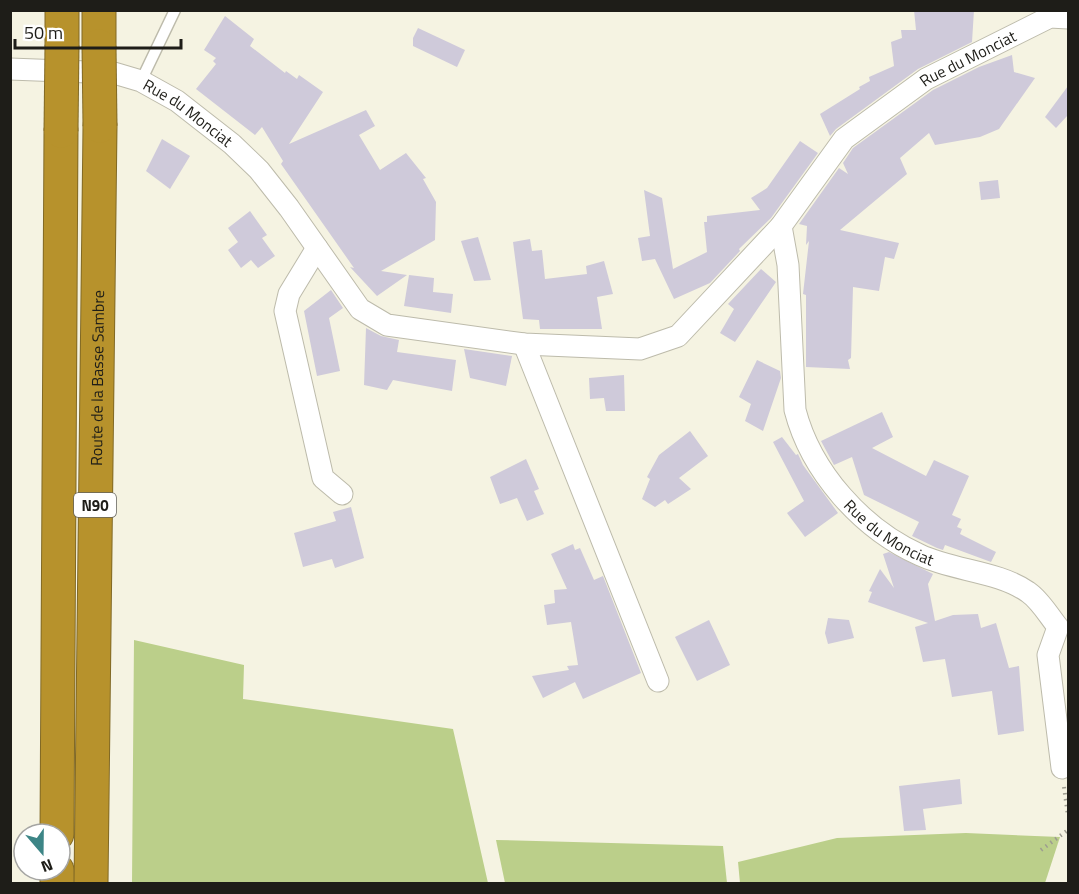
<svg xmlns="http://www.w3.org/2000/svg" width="1079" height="894" viewBox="0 0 1079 894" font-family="'Titillium Web',sans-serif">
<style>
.green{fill:#bbcf8a}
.building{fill:#cfcada}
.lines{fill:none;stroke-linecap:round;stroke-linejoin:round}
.lane-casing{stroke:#bdbbab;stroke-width:13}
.street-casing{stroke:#bdbbab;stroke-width:23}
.highway-casing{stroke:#816925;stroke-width:35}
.path{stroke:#9d9c90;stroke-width:4;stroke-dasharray:1.5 4.5;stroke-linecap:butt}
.lane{stroke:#fff;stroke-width:10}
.street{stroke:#fff;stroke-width:21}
.highway{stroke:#b7922c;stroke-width:33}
.highway-bridge-casing{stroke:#816925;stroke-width:35;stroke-linecap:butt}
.highway-bridge{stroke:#b7922c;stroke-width:33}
.labels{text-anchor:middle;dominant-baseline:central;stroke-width:4.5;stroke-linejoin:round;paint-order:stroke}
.shield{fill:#fff;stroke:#62615d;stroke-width:1.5}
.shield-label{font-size:15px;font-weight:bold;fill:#1e1d18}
.street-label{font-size:16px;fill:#1e1d18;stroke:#fff}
</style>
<rect width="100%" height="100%" fill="#f5f3e2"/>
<g class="green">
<polygon points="134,640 244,665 243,699 453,729 488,883 132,883"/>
<polygon points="966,833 1060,837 1045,883 740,883 738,862 837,838"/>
<polygon points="496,840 723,846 727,883 505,883"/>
</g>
<g class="building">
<polygon points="914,10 974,10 972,42 918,69 836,129 830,136 820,114 860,89 859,87 870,81 869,77 894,66 891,42 902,38 901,30 916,30"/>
<polygon points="225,16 254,39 250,46 285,73 286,71 297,79 299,75 323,92 289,144 366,110 375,126 359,135 380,170 406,153 426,178 423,179 436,202 435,240 381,271 407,275 377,296 350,267 354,268 281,164 283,161 262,127 255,135 196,89 216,64 213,61 216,58 204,50"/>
<polygon points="418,28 465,50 457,67 413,46 413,38"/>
<polygon points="1012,55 1014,72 1035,78 999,129 980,137 935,145 929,133 900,158 907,174 840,230 899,243 894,259 885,257 879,291 853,287 851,358 848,360 850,369 806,367 806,295 803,294 809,241 806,245 807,226 799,224 839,168 848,174 843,163 853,148 933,90 979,67"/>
<polygon points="1068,86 1068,115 1056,128 1045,117"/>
<polygon points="162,139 190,156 170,189 146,171"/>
<polygon points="800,141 818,153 771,218 739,249 740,251 710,283 674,299 655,259 642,261 638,238 650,236 644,190 662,198 673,269 707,252 704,222 707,222 707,216 760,210 751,198 767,188"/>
<polygon points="998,180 1000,198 981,200 979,182"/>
<polygon points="250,211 267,235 262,238 275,256 258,268 251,260 241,268 228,250 238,242 228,228"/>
<polygon points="478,237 491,280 474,281 461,241"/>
<polygon points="530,239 532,251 542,250 545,279 587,274 586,266 604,261 613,294 597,297 602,329 540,329 539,320 523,319 513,242"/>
<polygon points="761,269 776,282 735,342 720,333 734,309 728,304"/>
<polygon points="409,275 434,278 433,292 453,294 451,313 404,306"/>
<polygon points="331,290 343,308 329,318 340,371 317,376 304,311"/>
<polygon points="366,328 381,336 399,340 397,352 456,360 452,391 393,380 387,390 364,385"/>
<polygon points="464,349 512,356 506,386 470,378"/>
<polygon points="757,360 780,371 781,378 763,431 745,421 751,404 739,397"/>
<polygon points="624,375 625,411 606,411 604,398 590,399 589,378"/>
<polygon points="882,412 893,437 872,448 926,476 934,460 969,476 952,515 961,519 957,527 962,529 960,534 996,552 991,562 945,545 943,550 937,548 912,536 919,522 864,495 852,457 834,465 821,441"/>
<polygon points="690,431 708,456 679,478 691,489 668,504 665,500 655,507 642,499 650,479 647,477 659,455"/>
<polygon points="782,437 796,455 798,454 803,465 838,513 805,537 787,513 804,501 773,442"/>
<polygon points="526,459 539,489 534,491 544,514 527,521 517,498 500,504 490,477"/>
<polygon points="351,507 364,558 335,568 332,559 303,567 294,533 336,521 333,512"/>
<polygon points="573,544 575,550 580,548 594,580 603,576 641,673 583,699 575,682 543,698 532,676 569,670 567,666 578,665 571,622 547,625 544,605 555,603 554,590 567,589 551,554"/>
<polygon points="889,552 933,574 928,584 935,621 953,615 978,614 981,628 996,623 1009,668 1019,666 1024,731 998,735 992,691 952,697 945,659 923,662 915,627 928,623 868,602 872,592 869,591 880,569 894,588 883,554"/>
<polygon points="828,618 849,620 854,638 828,644 825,633"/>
<polygon points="709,620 730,665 697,681 675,637"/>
<polygon points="960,779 962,804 923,809 926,830 904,831 899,786"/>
</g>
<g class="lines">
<g class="lane-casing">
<polyline id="lane" points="141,81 175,10"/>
</g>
<g class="street-casing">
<g id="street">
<path id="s1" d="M10,69l104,4 27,8 36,20 55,43 27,26 30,38 71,101 27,16 137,19 116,5 38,-13 103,-110 63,-87 82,-60 124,-62 18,1"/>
<path id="s2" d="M781,226l7,39 7,145c16,62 67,119 125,145 34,16 78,16 108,37 12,8 21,24 30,35l-10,28 14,113"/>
<polyline points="317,248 289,294 285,311 323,478 342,494"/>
<polyline points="524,344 658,681"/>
</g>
</g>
<g class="highway-casing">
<g id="highway">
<polyline points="99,10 99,46"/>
<polyline points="62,45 62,10"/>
<polyline points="57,834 61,131"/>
<polyline points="57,884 57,870"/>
<path id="s3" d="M91,884l9,-758"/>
</g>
</g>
<g class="path">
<polyline points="1064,787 1068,816"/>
<polyline points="1041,850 1068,830"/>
</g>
<use href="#lane" class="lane"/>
<use href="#street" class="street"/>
<use href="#highway" class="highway"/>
<g class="highway-bridge-casing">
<g id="highway-bridge">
<polyline points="99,46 100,126"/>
<polyline points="61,131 62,45"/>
</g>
</g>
<use href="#highway-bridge" class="highway-bridge"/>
</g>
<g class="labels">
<rect class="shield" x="74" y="493" width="42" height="24" rx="4.5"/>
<g class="shield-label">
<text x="95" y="505">N90</text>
</g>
<g class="street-label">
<text stroke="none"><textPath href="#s1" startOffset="1185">Rue du Monciat</textPath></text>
<text stroke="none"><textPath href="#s1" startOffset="189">Rue du Monciat</textPath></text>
<text stroke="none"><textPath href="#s3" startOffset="506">Route de la Basse Sambre</textPath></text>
<text stroke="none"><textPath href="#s2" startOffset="344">Rue du Monciat</textPath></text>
</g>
</g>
<rect width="1079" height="894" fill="none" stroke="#1e1d18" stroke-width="24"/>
<g transform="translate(42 852) rotate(160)"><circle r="28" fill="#ffffff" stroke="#a5a5a3" stroke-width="1.5"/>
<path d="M0-4.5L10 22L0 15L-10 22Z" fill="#3d8586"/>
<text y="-9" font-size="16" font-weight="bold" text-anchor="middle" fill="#1e1d18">N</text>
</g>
<path d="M15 39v9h166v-9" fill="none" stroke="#1e1d18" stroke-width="3"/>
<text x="24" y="39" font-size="18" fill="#1e1d18" stroke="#ffffff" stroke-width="4.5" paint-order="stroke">50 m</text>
</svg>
